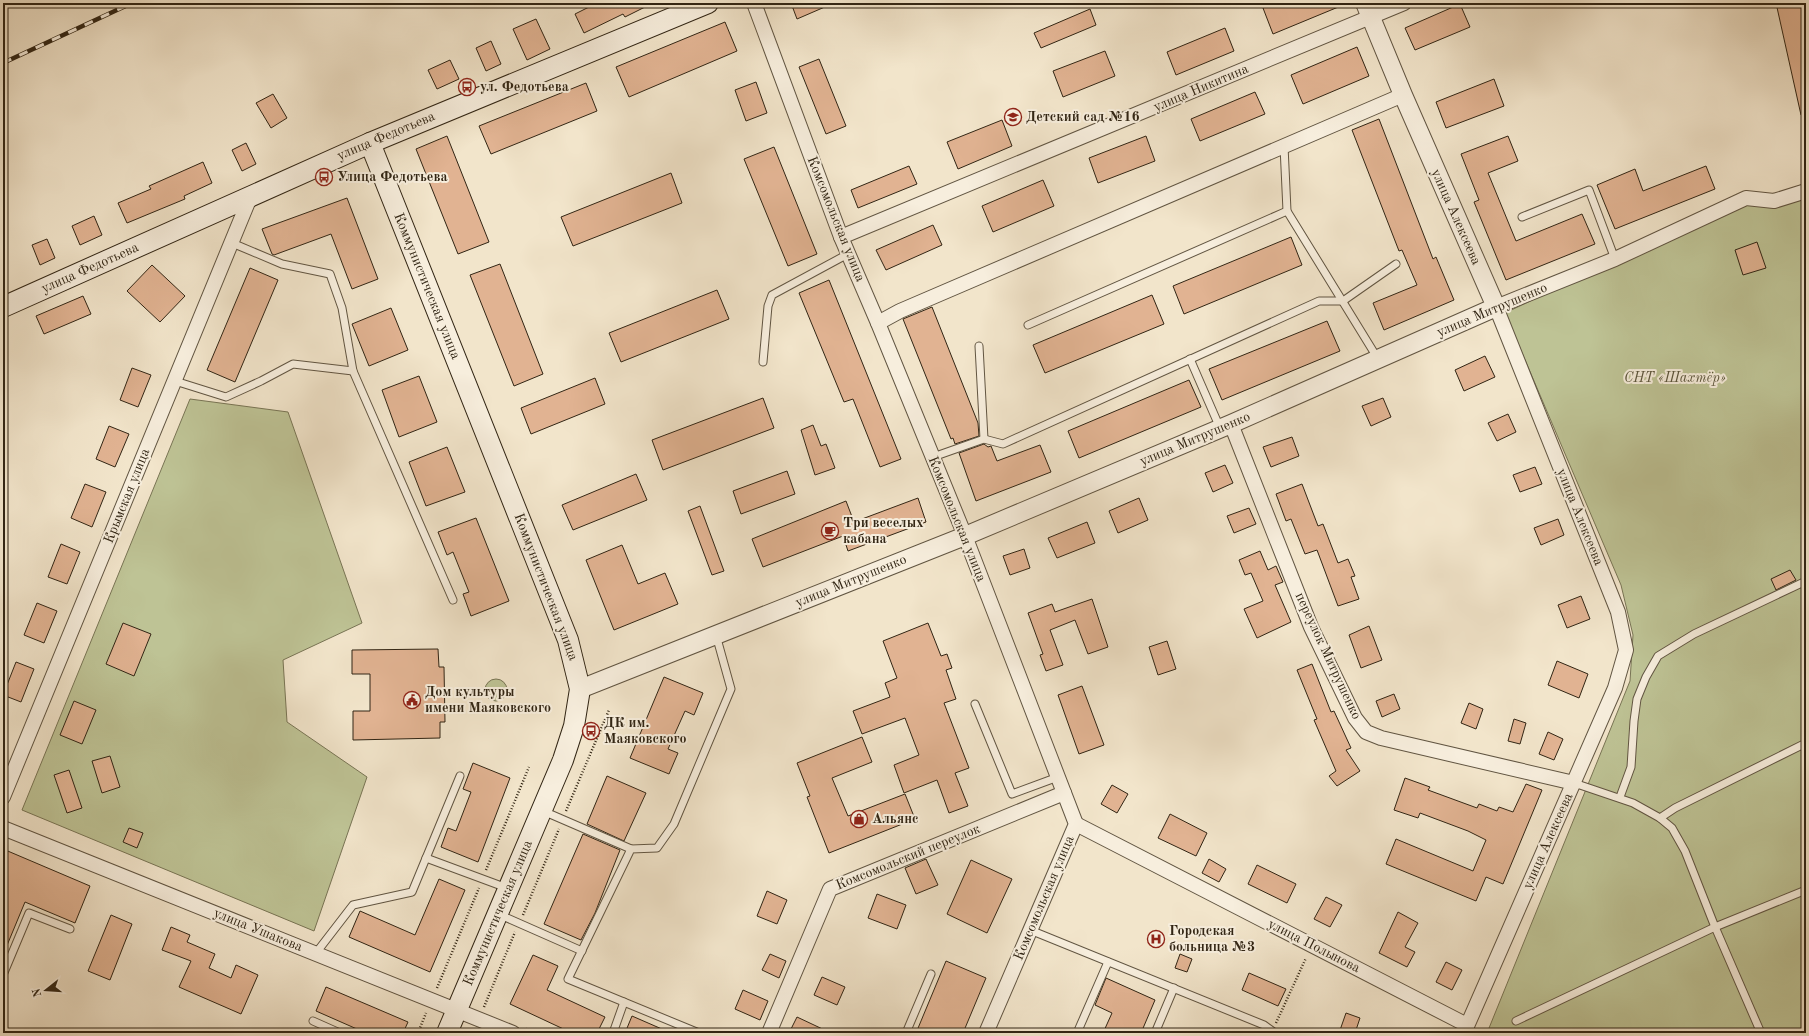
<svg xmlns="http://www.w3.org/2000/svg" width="1809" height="1036" viewBox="0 0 1809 1036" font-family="'Old Standard TT',serif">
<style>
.green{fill:#bec395;stroke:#787454}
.building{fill:#e1b392;stroke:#312514}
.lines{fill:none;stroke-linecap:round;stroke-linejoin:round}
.service-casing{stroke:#615542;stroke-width:9}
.minor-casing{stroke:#615542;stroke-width:16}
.tertiary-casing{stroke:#615542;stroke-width:20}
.secondary-casing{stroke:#312514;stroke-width:22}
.path{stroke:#312514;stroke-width:2.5;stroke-dasharray:1 2;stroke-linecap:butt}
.service{stroke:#f7eedd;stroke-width:7}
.minor{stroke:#f7eedd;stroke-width:14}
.tertiary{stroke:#f7eedd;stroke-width:18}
.secondary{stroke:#f7eedd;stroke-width:20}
.rail-casing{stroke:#312514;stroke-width:4.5}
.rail{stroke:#f7eedd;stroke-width:3;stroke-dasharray:9;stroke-linecap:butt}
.labels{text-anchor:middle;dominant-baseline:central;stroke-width:4;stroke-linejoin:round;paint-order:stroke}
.poi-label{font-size:14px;font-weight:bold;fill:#312514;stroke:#f7eedd;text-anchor:start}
.street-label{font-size:14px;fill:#312514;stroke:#f7eedd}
.park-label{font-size:14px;font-style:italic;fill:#5b543b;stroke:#f7eedd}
</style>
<rect width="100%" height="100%" fill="#f2e5cb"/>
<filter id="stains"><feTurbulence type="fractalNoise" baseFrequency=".005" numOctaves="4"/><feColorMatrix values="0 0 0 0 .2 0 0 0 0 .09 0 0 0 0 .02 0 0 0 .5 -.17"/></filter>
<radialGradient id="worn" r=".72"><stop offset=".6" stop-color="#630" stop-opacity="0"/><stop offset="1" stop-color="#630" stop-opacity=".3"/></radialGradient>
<g class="green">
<polygon points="1806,194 1806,1033 1487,1033 1630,681 1633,635 1621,585 1505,313 1740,202"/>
<polygon points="190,399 288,412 362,623 283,660 287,722 367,777 314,931 22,810"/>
<circle cx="496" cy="690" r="11"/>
</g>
<g class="building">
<polygon points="597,3 653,3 625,17 623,14 584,33 575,14"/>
<polygon points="791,3 834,3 797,19"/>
<polygon points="1275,3 1348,3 1273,34 1263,8"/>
<polygon points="1776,3 1806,3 1806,114 1801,115"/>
<polygon points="1460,4 1470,27 1415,50 1405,28"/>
<polygon points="1090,9 1096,25 1041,48 1034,33"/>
<polygon points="536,19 550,49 527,60 513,29"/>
<polygon points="725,22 737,51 629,97 616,67"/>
<polygon points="1225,28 1234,51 1176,75 1167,52"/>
<polygon points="491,41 501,64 486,71 476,48"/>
<polygon points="1357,47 1369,76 1303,104 1291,75"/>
<polygon points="1105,51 1115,76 1063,97 1053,71"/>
<polygon points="819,59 846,126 826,134 799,67"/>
<polygon points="450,60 459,79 437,89 428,70"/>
<polygon points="1494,79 1504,106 1446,128 1436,102"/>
<polygon points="756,82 767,113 746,121 735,90"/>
<polygon points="586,83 597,111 491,154 479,126"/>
<polygon points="1255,92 1265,114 1200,141 1191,119"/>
<polygon points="273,94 287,118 271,128 256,103"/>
<polygon points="1379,119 1433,259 1436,257 1454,300 1384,330 1373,303 1417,285 1402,250 1399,251 1352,130"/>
<polygon points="1002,120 1012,146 958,169 947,142"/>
<polygon points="447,136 489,242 458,254 416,149"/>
<polygon points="1146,136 1155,161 1098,183 1089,158"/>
<polygon points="1508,136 1518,161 1488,173 1516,241 1582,214 1595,244 1506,280 1474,202 1479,200 1461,154"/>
<polygon points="246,143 256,164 242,171 232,150"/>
<polygon points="774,147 817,254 788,266 744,159"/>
<polygon points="203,162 212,183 184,196 185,199 127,223 118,203 151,189 149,186"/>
<polygon points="909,166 917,184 858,208 851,190"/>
<polygon points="1706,166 1715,189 1615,229 1597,185 1635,169 1643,191"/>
<polygon points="671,173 682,203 573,246 561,217"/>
<polygon points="1043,180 1054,206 993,232 982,206"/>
<polygon points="347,198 378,279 352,289 331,234 274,255 272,254 262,229"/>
<polygon points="94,216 102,235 80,245 72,226"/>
<polygon points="933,225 942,245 886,270 876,250"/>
<polygon points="1291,237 1302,265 1184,314 1173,286"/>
<polygon points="47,239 55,258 40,265 32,245"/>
<polygon points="1757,242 1766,268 1743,275 1735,250"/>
<polygon points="500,264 543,374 514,386 470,275"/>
<polygon points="152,265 185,296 160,322 127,291"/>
<polygon points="250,268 278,280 235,382 207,370"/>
<polygon points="829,280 901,459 880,467 853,399 844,402 799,293"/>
<polygon points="717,290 729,319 621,362 609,333"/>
<polygon points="1152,295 1164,324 1045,373 1033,345"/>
<polygon points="83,296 91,314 44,334 36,316"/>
<polygon points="932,307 978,423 979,436 955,444 953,438 951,439 903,319"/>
<polygon points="391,308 408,350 369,366 352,324"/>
<polygon points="1327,321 1340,351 1222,400 1209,369"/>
<polygon points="1485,356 1495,377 1464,391 1455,370"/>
<polygon points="132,368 151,375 138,407 120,400"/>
<polygon points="419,376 437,422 399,437 382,390"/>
<polygon points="595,378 605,404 531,434 521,408"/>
<polygon points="1189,380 1201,407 1079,458 1068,431"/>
<polygon points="763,398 774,428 663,470 652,440"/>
<polygon points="1383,398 1391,417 1371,426 1362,406"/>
<polygon points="1508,414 1516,432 1497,441 1488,423"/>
<polygon points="813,425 821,446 826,444 835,468 815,475 801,430"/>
<polygon points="109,426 129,434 115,467 96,459"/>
<polygon points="1292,437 1299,456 1271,467 1263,447"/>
<polygon points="984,444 988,447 991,446 997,461 1040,445 1051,472 976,501 959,453"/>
<polygon points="447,447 465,492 426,506 409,462"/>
<polygon points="1225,465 1233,483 1213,492 1205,473"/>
<polygon points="1535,467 1542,484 1520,492 1513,475"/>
<polygon points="787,471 795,494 741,514 733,491"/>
<polygon points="636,474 647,500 573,530 562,505"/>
<polygon points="85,484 106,492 92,527 71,518"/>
<polygon points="1302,484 1318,526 1323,524 1338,563 1348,559 1355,576 1351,577 1359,599 1338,606 1317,550 1305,554 1291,519 1286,521 1276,494"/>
<polygon points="918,498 926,522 848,551 843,536 763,567 752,539 846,501 854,522"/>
<polygon points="1139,498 1148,520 1118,533 1109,511"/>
<polygon points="700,506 724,571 712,575 688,511"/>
<polygon points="1249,508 1256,524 1234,533 1227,516"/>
<polygon points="476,518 509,601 471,616 463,594 469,592 453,552 447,555 438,532"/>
<polygon points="1558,519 1564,535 1541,545 1534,528"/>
<polygon points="1087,522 1095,543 1057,558 1048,538"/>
<polygon points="61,544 80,552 67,584 48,577"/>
<polygon points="622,545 638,584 665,573 678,604 614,630 586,560"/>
<polygon points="1024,549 1030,568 1010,575 1003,556"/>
<polygon points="1260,551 1268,570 1276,566 1283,582 1275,585 1291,622 1257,638 1244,609 1263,601 1251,573 1245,575 1239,560"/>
<polygon points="1790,570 1796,580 1776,590 1771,579"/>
<polygon points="1581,596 1590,619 1567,628 1558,605"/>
<polygon points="1092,599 1108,647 1088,654 1075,620 1050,630 1063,665 1046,671 1040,655 1043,654 1028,613 1052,604 1055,612"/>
<polygon points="37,603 57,611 44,643 24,635"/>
<polygon points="123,623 151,634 134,676 106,664"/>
<polygon points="928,623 941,656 947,654 952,668 946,670 956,699 944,703 969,768 955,773 968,806 949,813 937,780 904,793 894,765 919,755 905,718 862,734 853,711 890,697 885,683 897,678 883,641"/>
<polygon points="1369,626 1382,660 1361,668 1349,635"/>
<polygon points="1167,641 1176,669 1158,675 1149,647"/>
<polygon points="438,649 439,667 444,667 445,722 440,722 440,738 353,740 353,711 370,711 370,674 352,674 352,650"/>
<polygon points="1557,661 1588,674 1579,698 1548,685"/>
<polygon points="16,662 34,669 21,702 3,695"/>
<polygon points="1312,664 1331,712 1334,711 1351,748 1346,750 1360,771 1337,786 1329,776 1336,771 1314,720 1317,719 1297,670"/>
<polygon points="664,677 703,693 694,715 685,711 668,749 678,753 669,774 630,758"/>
<polygon points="1082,686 1104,745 1079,754 1058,695"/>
<polygon points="1394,694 1400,709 1382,717 1376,701"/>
<polygon points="74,701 96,710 82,744 60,735"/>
<polygon points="1469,703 1483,709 1476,729 1461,723"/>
<polygon points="1514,719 1526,723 1520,744 1508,741"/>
<polygon points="1548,732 1563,739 1554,760 1539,754"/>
<polygon points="862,737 872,762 832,778 848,816 905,794 915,819 829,853 807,797 810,796 797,763"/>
<polygon points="110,756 120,787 102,793 92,761"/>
<polygon points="473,763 510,778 478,862 441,847 448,828 456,831 471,792 463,789"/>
<polygon points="69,770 82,808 67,813 54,775"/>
<polygon points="607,776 646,793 624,841 587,824"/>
<polygon points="1405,778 1430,787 1428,790 1477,808 1479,804 1497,811 1499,807 1513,812 1526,784 1542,790 1503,884 1486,877 1476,901 1386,864 1396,839 1473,871 1486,840 1468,831 1420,813 1418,818 1394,810"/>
<polygon points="1112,785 1128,794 1117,813 1101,804"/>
<polygon points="1170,814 1207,833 1196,856 1158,838"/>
<polygon points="129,828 143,833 137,848 123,842"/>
<polygon points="583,834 620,850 595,913 581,940 544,924"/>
<polygon points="3,849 90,886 75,923 25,902 3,955"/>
<polygon points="926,859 938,885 916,894 905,868"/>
<polygon points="1209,859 1226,869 1219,882 1202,873"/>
<polygon points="971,860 1012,879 987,933 947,914"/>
<polygon points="1257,865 1296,884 1287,903 1248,884"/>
<polygon points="439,879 465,890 430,972 349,937 360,911 415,935"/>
<polygon points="767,891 787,900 777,924 757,916"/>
<polygon points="877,894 906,905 897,929 868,918"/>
<polygon points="1326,897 1342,905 1330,927 1314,919"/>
<polygon points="1398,912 1418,923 1405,947 1415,952 1407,967 1379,953"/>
<polygon points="111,915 132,924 110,980 88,971"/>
<polygon points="171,927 190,935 187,942 215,954 209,968 231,978 236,965 258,975 241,1014 179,987 191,961 162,950"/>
<polygon points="770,954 786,961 779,978 762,970"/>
<polygon points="1180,954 1192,959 1187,972 1175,968"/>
<polygon points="533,955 558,966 547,990 605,1017 597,1033 572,1033 510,1004"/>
<polygon points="946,961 986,978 963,1033 916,1033"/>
<polygon points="1446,962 1462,970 1452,990 1436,982"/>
<polygon points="1249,973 1286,989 1278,1006 1242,990"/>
<polygon points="822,977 845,987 837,1005 814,995"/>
<polygon points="1106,978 1155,1000 1141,1033 1103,1033 1112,1013 1095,1005"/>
<polygon points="326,987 408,1022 403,1033 366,1033 316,1011"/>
<polygon points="743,990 768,1001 760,1020 735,1009"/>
<polygon points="1346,1013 1360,1018 1355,1033 1339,1033"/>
<polygon points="632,1016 671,1033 625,1033"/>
<polygon points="797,1017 831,1033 789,1033"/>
</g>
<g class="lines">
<g class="service-casing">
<g id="service">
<polyline points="1284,146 1287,211 1378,359"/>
<polyline points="1522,217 1589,190 1615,259"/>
<polyline points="232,243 282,264 330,274 342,308 353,371 453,600"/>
<polyline points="1028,325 1287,211"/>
<polyline points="979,346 984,439"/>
<polyline points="1190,359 1220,428"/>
<polyline points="763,362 768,306 772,295 848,254"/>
<polyline points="175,381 226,397 261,381 293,364 353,371"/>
<polyline points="933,457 984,439 1003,444 1319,301 1343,301 1396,264"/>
<polyline points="975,704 1012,794 1058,777"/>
<polyline points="1574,783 1633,803 1660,818 1672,828 1685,851 1715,927 1761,1033"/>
<polyline points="1620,797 1631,767 1634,721 1637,699 1646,677 1658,656 1694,634 1806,581"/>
<polyline points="543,811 631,849"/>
<polyline points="1660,818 1675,808 1806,743"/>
<polyline points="426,858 507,888"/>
<polyline points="498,914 582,951"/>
<polyline points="1030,930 1264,1025 1275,1033"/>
<polyline points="316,953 353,905 412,892 460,776"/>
<polyline points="3,975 29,913 70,929"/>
<polyline points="313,1021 340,1033"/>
<polyline points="1516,1021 1715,927 1806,890"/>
<polyline points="613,1033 624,1002"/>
<polyline points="699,1033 568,979 631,849 657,848 674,824 731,689 716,635"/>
<polyline points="906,1033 931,974"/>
<polyline points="1077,1033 1108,962"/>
<polyline points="1155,1033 1174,988"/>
</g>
</g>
<g class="minor-casing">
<g id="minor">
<polyline points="754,3 841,237 878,323 965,536 1076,824 986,1033"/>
<polyline points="841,237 1404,3"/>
<polyline points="878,323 900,311 1403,95"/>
<polyline points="1231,424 1311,627 1355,718 1366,732 1381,738 1574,783"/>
<polyline points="3,797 251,195"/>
<polyline points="1076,824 1467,1025"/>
<polyline points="3,828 513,1033"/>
<polyline points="769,1033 830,889 1064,793"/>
<polyline points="1464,1033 1615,688 1626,650 1618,612 1496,307 1615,259 1746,198 1774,201 1806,191"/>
</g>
</g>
<g class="tertiary-casing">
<polyline id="tertiary" points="580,689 965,536 1231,424 1496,307 1403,95 1365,3"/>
</g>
<g class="secondary-casing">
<g id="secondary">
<polyline points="370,143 568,640 580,689 574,726 563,760 447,1033"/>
<polyline points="3,307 370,143 708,3"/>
</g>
</g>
<g class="path">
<polyline points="566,811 609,710"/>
<polyline points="486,870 529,767"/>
<polyline points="523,915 559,829"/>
<polyline points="437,988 479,888"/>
<polyline points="484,1007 515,932"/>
<polyline points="1276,1023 1306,958"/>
<polyline points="526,1029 535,1033"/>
<polyline points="418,1033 426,1013"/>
</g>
<use href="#service" class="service"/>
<use href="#minor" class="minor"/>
<use href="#tertiary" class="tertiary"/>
<use href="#secondary" class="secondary"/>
<g class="rail-casing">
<polyline id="rail" points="3,63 132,3"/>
</g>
<use href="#rail" class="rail"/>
</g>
<defs>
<g id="bus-ring" transform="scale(0.9)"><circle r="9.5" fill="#f7eedd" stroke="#8f2418" stroke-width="1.5"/><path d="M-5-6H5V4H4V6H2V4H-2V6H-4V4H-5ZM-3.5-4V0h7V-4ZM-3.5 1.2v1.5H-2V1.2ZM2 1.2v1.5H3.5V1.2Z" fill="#8f2418"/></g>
<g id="school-ring" transform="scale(0.9)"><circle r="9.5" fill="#f7eedd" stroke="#8f2418" stroke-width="1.5"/><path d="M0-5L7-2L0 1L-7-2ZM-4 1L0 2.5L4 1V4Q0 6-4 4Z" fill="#8f2418"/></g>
<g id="cafe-ring" transform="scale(0.9)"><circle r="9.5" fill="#f7eedd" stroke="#8f2418" stroke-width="1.5"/><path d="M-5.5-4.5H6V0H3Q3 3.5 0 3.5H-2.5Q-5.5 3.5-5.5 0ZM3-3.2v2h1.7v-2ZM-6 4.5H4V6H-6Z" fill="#8f2418"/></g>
<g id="civic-ring" transform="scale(0.9)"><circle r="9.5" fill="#f7eedd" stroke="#8f2418" stroke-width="1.5"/><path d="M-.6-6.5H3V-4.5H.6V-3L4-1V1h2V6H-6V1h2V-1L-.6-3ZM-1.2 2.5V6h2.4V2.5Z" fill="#8f2418"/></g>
<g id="shop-ring" transform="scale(0.9)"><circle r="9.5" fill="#f7eedd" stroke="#8f2418" stroke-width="1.5"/><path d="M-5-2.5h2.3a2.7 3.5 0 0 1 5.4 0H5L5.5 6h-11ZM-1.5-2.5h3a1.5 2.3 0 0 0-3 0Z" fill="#8f2418"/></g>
<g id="hospital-ring" transform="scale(0.9)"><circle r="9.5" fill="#f7eedd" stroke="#8f2418" stroke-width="1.5"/><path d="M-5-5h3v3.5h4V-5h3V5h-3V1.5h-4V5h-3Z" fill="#8f2418"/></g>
</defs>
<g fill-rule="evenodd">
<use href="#bus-ring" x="467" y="87"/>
<use href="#school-ring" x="1013" y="117"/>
<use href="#bus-ring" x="324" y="177"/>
<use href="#cafe-ring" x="830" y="531"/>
<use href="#civic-ring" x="412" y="700"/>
<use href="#bus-ring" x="591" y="731"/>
<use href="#shop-ring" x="859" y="819"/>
<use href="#hospital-ring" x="1156" y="939"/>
</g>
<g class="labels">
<g class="poi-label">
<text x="480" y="87">ул. Федотьева</text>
<text x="1026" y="117">Детский сад №16</text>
<text x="337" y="177">Улица Федотьева</text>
<text x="843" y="523">Три веселых<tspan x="843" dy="16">кабана</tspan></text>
<text x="425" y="692">Дом культуры<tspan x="425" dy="16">имени Маяковского</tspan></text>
<text x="604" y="723">ДК им.<tspan x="604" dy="16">Маяковского</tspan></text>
<text x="872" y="819">Альянс</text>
<text x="1169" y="931">Городская<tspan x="1169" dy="16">больница №3</tspan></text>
</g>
<g class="street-label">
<text transform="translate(1201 88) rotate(-23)">улица Никитина</text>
<text transform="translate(386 136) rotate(-23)">улица Федотьева</text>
<text transform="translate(1456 217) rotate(66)">улица Алексеева</text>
<text transform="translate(836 219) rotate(68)">Комсомольская улица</text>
<text transform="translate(90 268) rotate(-24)">улица Федотьева</text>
<text transform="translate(427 286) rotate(68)">Коммунистическая улица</text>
<text transform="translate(1492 310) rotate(-23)">улица Митрушенко</text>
<text transform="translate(1195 439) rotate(-23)">улица Митрушенко</text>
<text transform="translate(127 496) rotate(-68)">Крымская улица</text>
<text transform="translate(1580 517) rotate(68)">улица Алексеева</text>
<text transform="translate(957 519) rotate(68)">Комсомольская улица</text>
<text transform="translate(851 581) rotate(-22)">улица Митрушенко</text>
<text transform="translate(546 587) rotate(69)">Коммунистическая улица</text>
<text transform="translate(1328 656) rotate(65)">переулок Митрушенко</text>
<text transform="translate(1548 841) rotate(-66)">улица Алексеева</text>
<text transform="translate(908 857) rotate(-22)">Комсомольский переулок</text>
<text transform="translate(1044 898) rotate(-67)">Комсомольская улица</text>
<text transform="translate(498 913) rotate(-67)">Коммунистическая улица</text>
<text transform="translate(258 930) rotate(22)">улица Ушакова</text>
<text transform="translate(1314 946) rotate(27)">улица Полынова</text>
</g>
<g class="park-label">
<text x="1675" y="378">СНТ «Шахтёр»</text>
</g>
</g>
<rect width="1809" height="1036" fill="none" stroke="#f2e5cb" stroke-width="16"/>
<rect x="4" y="4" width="1801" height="1028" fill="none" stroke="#312514" stroke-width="2"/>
<rect x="8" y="8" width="1793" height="1020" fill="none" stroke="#312514"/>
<g transform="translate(46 990) rotate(253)" stroke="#f7eedd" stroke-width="3" paint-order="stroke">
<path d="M0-3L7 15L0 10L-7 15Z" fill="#312514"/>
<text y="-6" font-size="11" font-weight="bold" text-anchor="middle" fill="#312514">N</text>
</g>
<rect width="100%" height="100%" filter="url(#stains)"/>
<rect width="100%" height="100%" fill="url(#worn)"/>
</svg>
